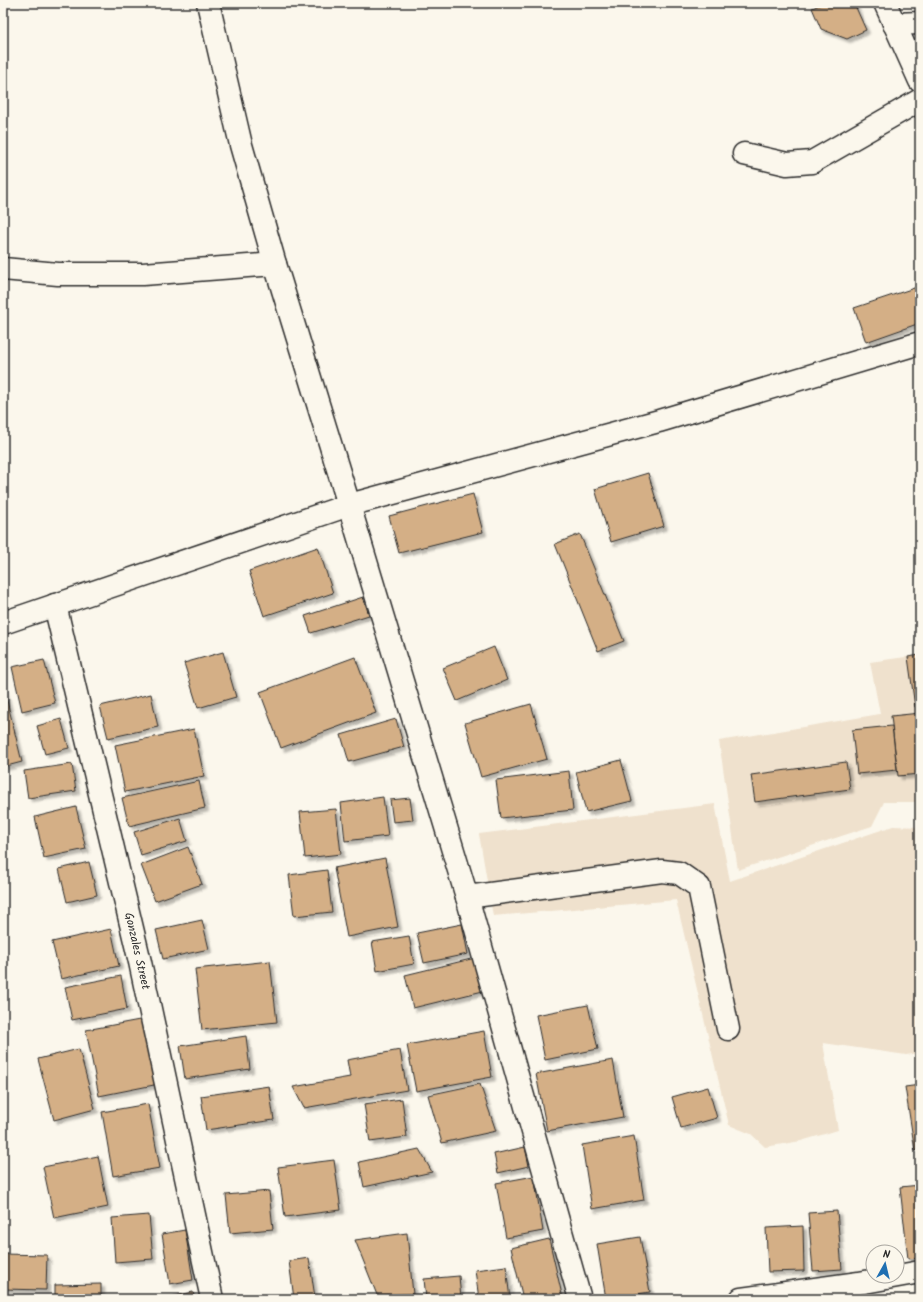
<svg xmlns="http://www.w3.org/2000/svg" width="923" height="1302" viewBox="0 0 923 1302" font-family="Kalam,sans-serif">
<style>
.built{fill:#efe1cd}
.building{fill:#d4af86;stroke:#2b2b2b;filter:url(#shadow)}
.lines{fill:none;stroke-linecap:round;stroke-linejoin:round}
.minor-casing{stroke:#2b2b2b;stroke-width:25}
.highway-casing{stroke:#2b2b2b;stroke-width:25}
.minor{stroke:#fbf7ec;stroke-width:22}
.highway{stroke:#fbf7ec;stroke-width:22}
.labels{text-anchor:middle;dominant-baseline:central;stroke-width:3.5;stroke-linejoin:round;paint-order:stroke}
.street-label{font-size:12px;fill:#2b2b2b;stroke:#fbf7ec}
</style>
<defs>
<filter id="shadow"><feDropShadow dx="3.5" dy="3.5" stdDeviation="1" flood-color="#0004"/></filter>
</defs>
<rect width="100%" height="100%" fill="#fbf7ec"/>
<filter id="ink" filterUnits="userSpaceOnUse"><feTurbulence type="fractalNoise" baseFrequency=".025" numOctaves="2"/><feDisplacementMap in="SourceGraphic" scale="8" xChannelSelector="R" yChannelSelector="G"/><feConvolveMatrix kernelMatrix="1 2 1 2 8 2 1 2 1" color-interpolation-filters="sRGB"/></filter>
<g filter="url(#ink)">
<g class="built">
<polygon points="920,655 920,802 884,802 872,826 738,870 719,741 880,714 870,662"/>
<polygon points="715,804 730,881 893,826 920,827 920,1053 906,1055 823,1043 838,1130 801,1141 765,1147 751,1134 729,1125 676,900 493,916 479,834"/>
</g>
<g class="building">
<polygon points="825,3 854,3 866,30 847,39 821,29 812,8"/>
<polygon points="920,286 920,323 866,342 854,308"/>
<polygon points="648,473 664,526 611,542 595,489"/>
<polygon points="473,494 483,532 399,553 389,516"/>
<polygon points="580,534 624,641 598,651 555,544"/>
<polygon points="318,547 333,593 264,616 249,571"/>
<polygon points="363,597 369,615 311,633 305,616"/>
<polygon points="494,647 507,680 457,701 443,668"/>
<polygon points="223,652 236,697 198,708 184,663"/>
<polygon points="920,655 920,706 915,707 908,657"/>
<polygon points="355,657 376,713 281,748 260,692"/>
<polygon points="44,660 55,703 22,711 12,667"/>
<polygon points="3,684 22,762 3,767"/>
<polygon points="151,694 158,727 108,738 100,706"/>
<polygon points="531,704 547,759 481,777 465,723"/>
<polygon points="920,713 920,774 898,776 891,716"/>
<polygon points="61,719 69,748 45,754 37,726"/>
<polygon points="396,719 404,747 349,762 341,735"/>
<polygon points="892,726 897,770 857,774 852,730"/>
<polygon points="194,729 204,776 125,792 115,745"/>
<polygon points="621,760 632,801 586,812 576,772"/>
<polygon points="846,762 850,789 755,802 751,775"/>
<polygon points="72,764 76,791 28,798 24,771"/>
<polygon points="569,771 573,810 501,818 496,780"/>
<polygon points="199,781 205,808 129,826 122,798"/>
<polygon points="383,797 388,836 345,841 341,803"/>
<polygon points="410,798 413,820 393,822 390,800"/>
<polygon points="76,807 86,849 44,858 35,817"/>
<polygon points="336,809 341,854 305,858 300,812"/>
<polygon points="180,818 187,841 141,855 134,832"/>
<polygon points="188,847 202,884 155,901 141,865"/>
<polygon points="385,858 398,927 347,937 334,868"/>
<polygon points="89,862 97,895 67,902 59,869"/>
<polygon points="327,870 332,912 294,916 289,875"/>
<polygon points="202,920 209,949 163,959 156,930"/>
<polygon points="462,924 468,954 424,963 417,933"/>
<polygon points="111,929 119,966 61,979 52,942"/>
<polygon points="409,936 414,964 377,971 372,942"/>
<polygon points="475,958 483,991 413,1008 405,975"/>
<polygon points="270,961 277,1022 202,1030 195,969"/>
<polygon points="121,976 127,1009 72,1020 65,987"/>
<polygon points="588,1005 598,1049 545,1060 536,1015"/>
<polygon points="145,1019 159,1084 99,1096 86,1030"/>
<polygon points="484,1031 492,1077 416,1091 407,1045"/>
<polygon points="246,1036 250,1069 185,1079 180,1046"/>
<polygon points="79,1049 95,1109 54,1120 38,1059"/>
<polygon points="400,1050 407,1090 304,1108 293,1087 350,1077 347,1060"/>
<polygon points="613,1060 623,1117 547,1131 536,1074"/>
<polygon points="480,1084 496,1131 442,1143 428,1095"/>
<polygon points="920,1085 920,1150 915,1151 905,1087"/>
<polygon points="269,1086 274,1120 206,1130 201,1096"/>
<polygon points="708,1087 717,1118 681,1128 672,1097"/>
<polygon points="402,1099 407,1137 370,1142 364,1104"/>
<polygon points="148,1104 160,1168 113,1176 102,1112"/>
<polygon points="634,1136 644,1200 592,1209 582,1145"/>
<polygon points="525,1147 529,1166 498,1173 494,1154"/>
<polygon points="419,1149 432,1172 364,1187 359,1162"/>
<polygon points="98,1156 108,1207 54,1218 43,1167"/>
<polygon points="334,1160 341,1210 285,1217 278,1167"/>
<polygon points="534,1176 543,1231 506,1238 496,1183"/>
<polygon points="920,1185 920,1258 908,1259 900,1187"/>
<polygon points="269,1191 273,1229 230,1233 226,1195"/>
<polygon points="837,1211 842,1269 813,1271 808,1213"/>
<polygon points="149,1215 153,1259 115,1262 112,1218"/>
<polygon points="803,1226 804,1271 768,1272 766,1228"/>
<polygon points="185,1230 193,1280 170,1284 162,1234"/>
<polygon points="407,1233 413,1294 377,1295 355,1240"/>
<polygon points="640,1237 650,1292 606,1299 597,1244"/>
<polygon points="549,1239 563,1299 523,1299 511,1248"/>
<polygon points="3,1254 47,1255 46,1290 3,1289"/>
<polygon points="309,1258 315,1297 294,1299 289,1261"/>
<polygon points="506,1266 510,1299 479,1299 475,1270"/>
<polygon points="459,1276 461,1299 426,1299 424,1279"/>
<polygon points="101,1284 101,1299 55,1299 55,1285"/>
<polygon points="193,1292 195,1299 161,1299"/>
</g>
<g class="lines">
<g class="minor-casing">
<g id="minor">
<polyline points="208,3 241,145 275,264 349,505 467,897 580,1299"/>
<polyline points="894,24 920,23"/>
<polyline points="744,154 787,164 812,162 920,100"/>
<polyline points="3,269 58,274 143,274 275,264"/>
<polyline points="55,605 140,962 212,1299"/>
<polyline points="3,623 349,505 659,421 920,343"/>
<polyline points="467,897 662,871 679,873 699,887 728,1029"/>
<polyline points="741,1299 859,1283 920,1272"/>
</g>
</g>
<g class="highway-casing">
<polyline id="highway" points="885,3 920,81"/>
</g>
<use href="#minor" class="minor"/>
<use href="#highway" class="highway"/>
</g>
</g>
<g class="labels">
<g class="street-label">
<text transform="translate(137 951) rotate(77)">Gonzales Street</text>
</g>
</g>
<rect width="923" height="1302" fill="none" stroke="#fbf7ec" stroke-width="16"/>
<rect x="8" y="8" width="907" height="1286" fill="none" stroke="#2b2b2b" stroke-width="1.5" filter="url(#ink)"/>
<g transform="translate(885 1264) rotate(8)"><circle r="19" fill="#fbf7ec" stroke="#a8a59f"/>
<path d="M0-3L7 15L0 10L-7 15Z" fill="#1f6fb2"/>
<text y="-6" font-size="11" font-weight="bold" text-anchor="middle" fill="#2b2b2b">N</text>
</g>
</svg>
